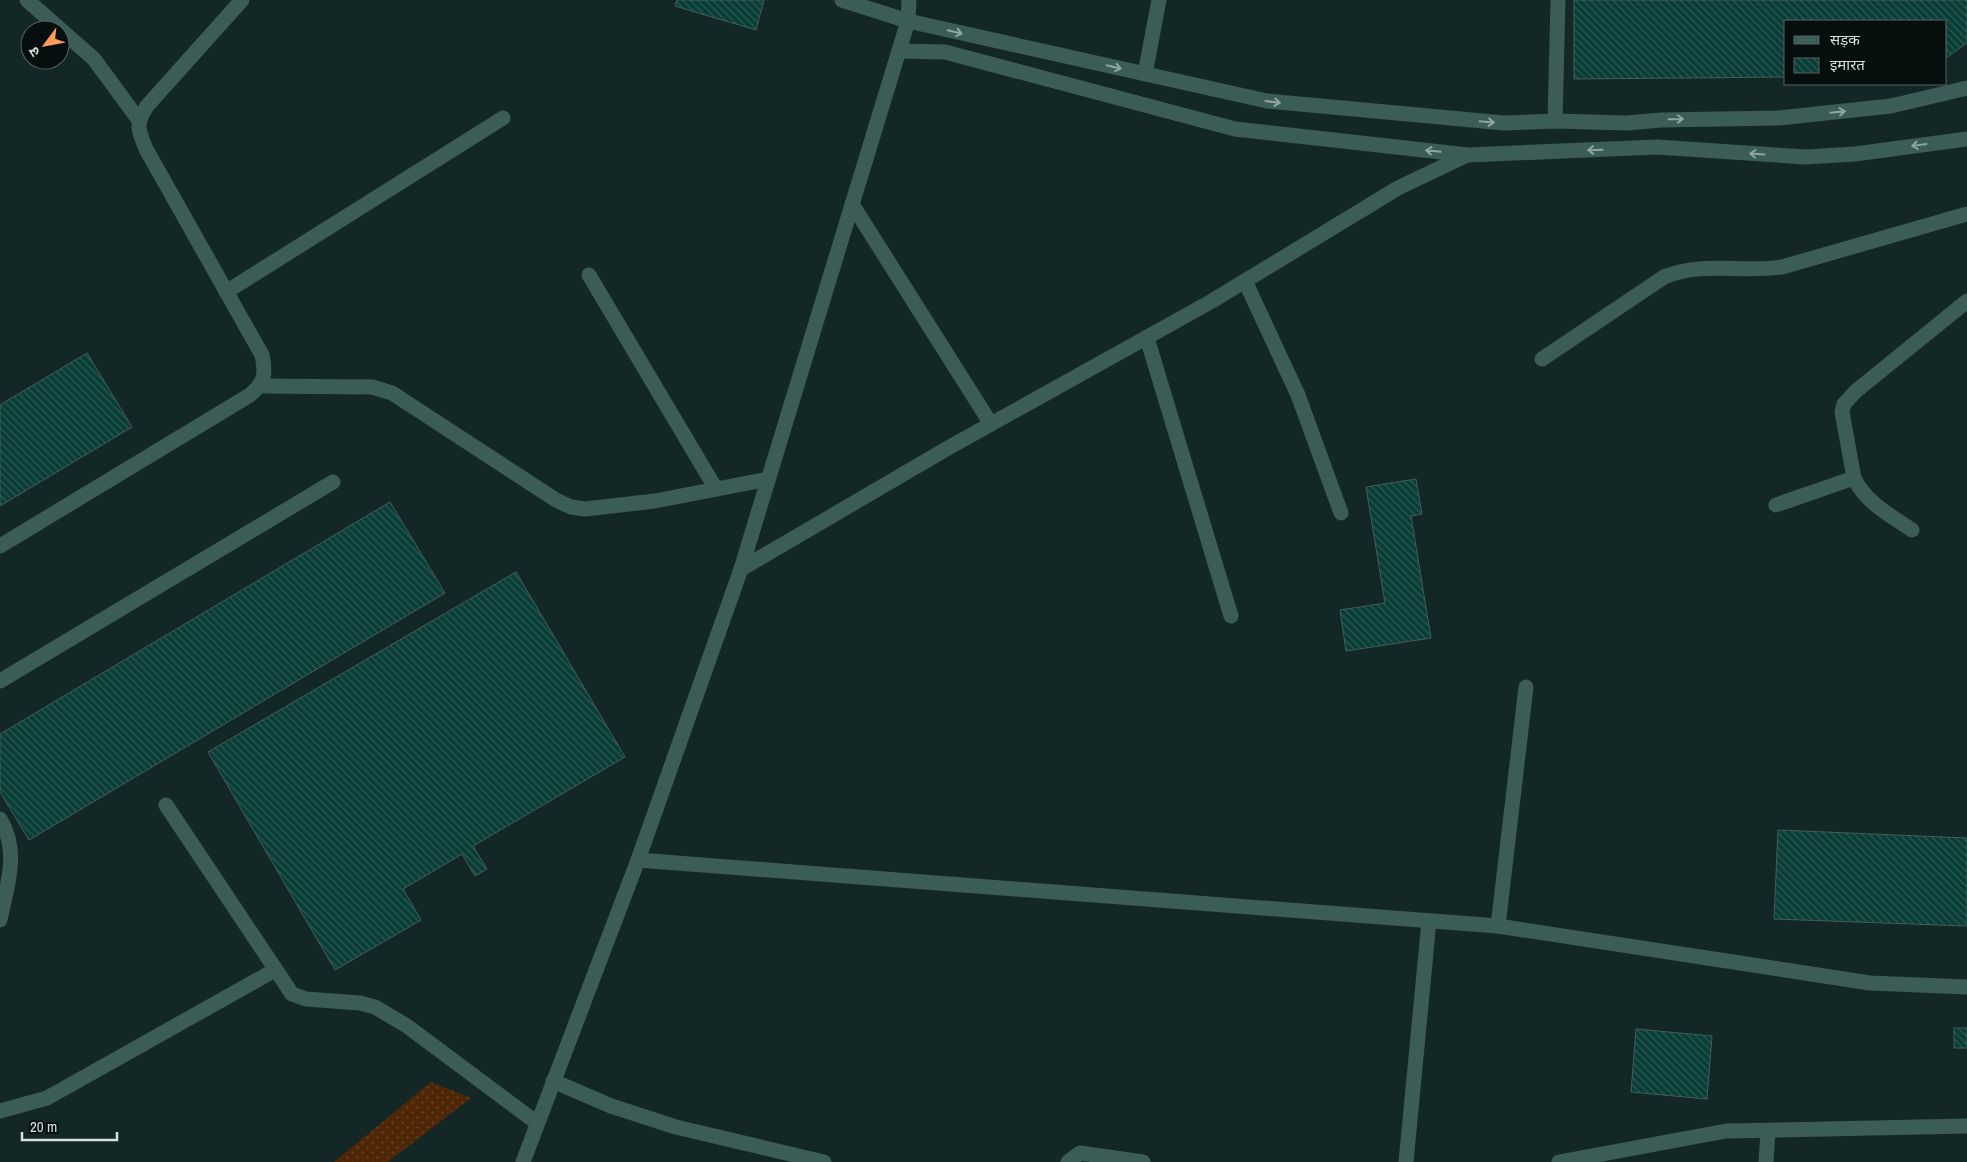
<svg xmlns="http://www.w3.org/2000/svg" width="1967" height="1162" viewBox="0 0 1967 1162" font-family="'Archivo Narrow','Noto Sans Devanagari',sans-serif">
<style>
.grass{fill:url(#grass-dots)}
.building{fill:url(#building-back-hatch);stroke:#465d59}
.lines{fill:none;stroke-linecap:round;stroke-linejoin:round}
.minor{stroke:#3b5c57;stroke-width:15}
.oneway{stroke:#8fa5a1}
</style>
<defs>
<pattern id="grass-dots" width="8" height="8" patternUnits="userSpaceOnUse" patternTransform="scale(1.25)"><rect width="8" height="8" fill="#4f2606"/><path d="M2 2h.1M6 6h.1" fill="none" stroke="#67452a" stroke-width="1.8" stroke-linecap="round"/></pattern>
<pattern id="building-back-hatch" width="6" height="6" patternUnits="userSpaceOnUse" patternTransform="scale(1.25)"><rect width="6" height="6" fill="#093d38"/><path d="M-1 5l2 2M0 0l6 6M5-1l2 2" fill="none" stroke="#2c5954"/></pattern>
</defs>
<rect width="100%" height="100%" fill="#132826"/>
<polygon class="grass" points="431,1082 471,1098 388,1162 334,1162"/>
<g class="building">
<polygon points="677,0 764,0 756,30 675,6"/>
<polygon points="1574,0 1967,0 1967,43 1946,58 1946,21 1786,21 1786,77 1574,79"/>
<polygon points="87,353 132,427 0,506 0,405"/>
<polygon points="1416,479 1422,514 1411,516 1431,638 1346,651 1340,610 1385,603 1366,487"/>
<polygon points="390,502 445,593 29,840 0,792 0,734"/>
<polygon points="516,572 625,757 473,846 487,869 475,876 462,854 403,889 421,920 335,970 208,752"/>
<polygon points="1778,830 1967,838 1967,926 1774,919"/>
<rect x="1954" y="1028" width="13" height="20"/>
<polygon points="1636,1029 1712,1036 1707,1099 1631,1092"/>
</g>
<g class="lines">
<g class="minor">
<polyline points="27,0 94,59 138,119"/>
<polyline points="842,0 908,21 1267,101 1504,123 1555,121 1627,123 1661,120 1779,118 1891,106 1967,88"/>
<polyline points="899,51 945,52 1235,129 1468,155 1657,147 1805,157 1855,154 1967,139"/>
<polyline points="1145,74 1159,0"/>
<polyline points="1555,121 1558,0"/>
<polyline points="852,204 991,424"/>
<polyline points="589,275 716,489"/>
<polyline points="1245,281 1298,395 1341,513"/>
<polyline points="226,292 503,118"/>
<polyline points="1147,338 1231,616"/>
<path d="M1542,359l122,-82c38,-16 78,-4 118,-10l185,-53"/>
<polyline points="259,386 372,387 392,393 556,500 571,507 585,509 655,501 768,479"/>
<path d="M1854,478c12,25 36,37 58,52"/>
<polyline points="1776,505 1854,478 1842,412 1844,404 1856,391 1967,301"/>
<path d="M0,546l250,-151c15,-13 16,-21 12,-40l-116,-206c-8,-19 -11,-25 1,-43l95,-106"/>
<polyline points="741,569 948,448 1212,301 1398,188 1467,155"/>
<polyline points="0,681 333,482"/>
<polyline points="166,805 292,994 306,999 360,1003 375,1007 407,1026 537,1123"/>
<path d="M0,819c20,33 7,66 0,101"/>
<polyline points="638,860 1498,926 1870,983 1967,987"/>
<polyline points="1498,926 1526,687"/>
<polyline points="553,1081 611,1106 676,1127 824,1162"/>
<polyline points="0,1111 47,1098 275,970"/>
<polyline points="523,1162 638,860 741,569 908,21 909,0"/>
<polyline points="1068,1162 1080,1153 1143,1162"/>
<polyline points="1406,1162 1429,921"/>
<polyline points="1559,1162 1726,1131 1967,1126"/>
<polyline points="1766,1162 1768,1131"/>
</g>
</g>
<defs><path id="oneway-shaft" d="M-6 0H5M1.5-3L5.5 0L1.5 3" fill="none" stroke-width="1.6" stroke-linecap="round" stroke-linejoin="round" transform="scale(1.25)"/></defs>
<g class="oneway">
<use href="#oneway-shaft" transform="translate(955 32) rotate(13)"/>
<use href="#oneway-shaft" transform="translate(1114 67) rotate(13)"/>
<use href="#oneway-shaft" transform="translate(1273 102) rotate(7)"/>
<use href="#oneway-shaft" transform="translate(1838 112) rotate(-6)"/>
<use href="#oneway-shaft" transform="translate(1676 119) rotate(-1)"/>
<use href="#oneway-shaft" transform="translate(1487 122) rotate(5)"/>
<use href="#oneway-shaft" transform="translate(1919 145) rotate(172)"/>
<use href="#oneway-shaft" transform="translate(1595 150) rotate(178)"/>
<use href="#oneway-shaft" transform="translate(1433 151) rotate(-174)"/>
<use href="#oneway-shaft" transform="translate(1757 154) rotate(-176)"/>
</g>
<rect x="1784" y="20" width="162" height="65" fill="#070f0e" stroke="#596361"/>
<rect x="1794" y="36" width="25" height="8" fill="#3b5c57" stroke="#596361"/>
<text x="1830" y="45" font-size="15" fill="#d4e1de">सड़क</text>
<rect x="1794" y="58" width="25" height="15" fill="url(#building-back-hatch)" stroke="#596361"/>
<text x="1830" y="70" font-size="15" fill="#d4e1de">इमारत</text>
<g transform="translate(45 45) rotate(238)"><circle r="24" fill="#070f0e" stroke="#596361"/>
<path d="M0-4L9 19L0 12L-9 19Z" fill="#fe9b59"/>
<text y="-8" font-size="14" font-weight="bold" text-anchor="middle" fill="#d4e1de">उ</text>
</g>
<path d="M22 1132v8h95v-8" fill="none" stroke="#d4e1de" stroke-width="2.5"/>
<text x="30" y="1132" font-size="15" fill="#d4e1de" stroke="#070f0e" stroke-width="4" paint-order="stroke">20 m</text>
</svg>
